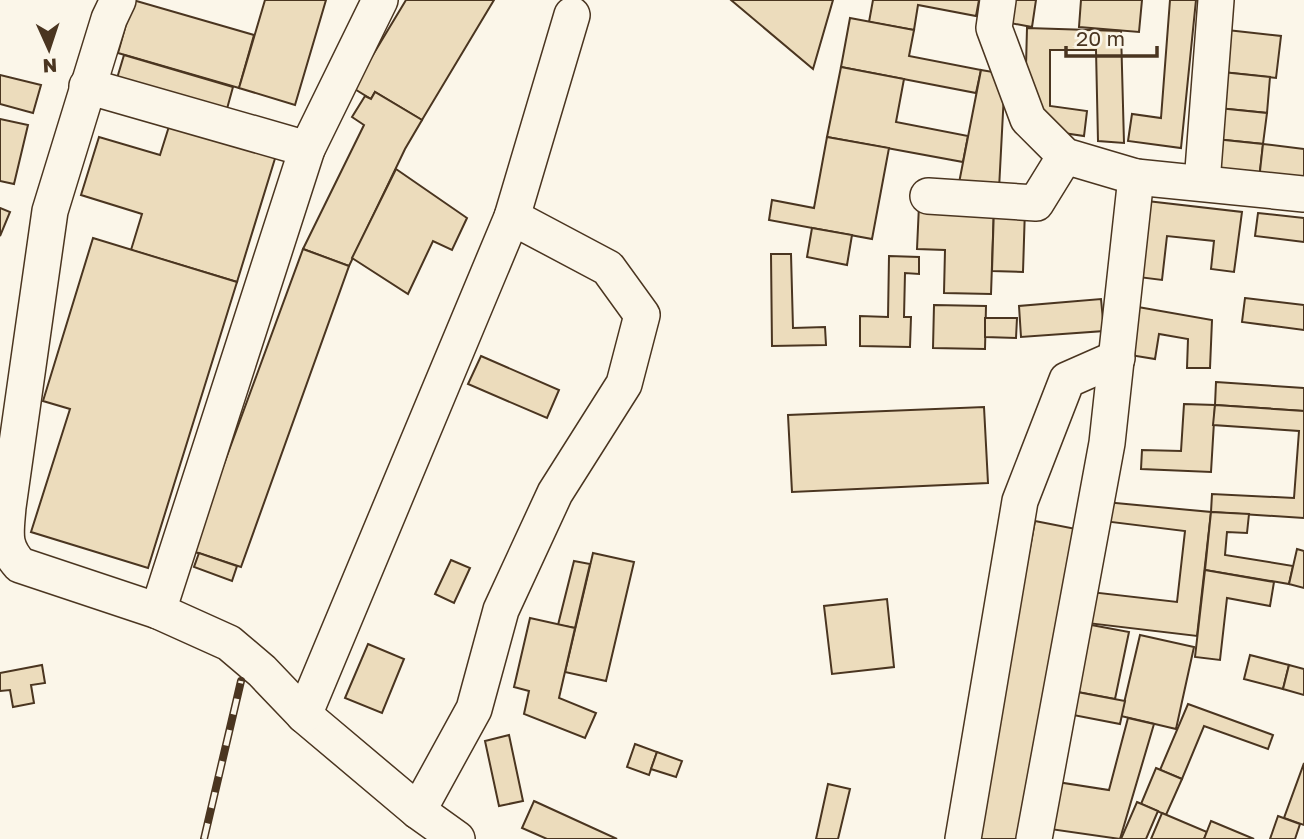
<svg xmlns="http://www.w3.org/2000/svg" width="1304" height="839" viewBox="0 0 1304 839" font-family="'Golos Text',sans-serif">
<style>
.building{fill:#ecdcbc;stroke:#4a3520;stroke-width:2}
.lines{fill:none;stroke-linecap:round;stroke-linejoin:round}
.minor-casing{stroke:#4a3520;stroke-width:38}
.minor{stroke:#fbf6e9;stroke-width:35}
.rail-casing{stroke:#4a3520;stroke-width:8}
.rail{stroke:#fbf6e9;stroke-width:5;stroke-dasharray:16;stroke-linecap:butt}
</style>
<rect width="100%" height="100%" fill="#fbf6e9"/>
<g class="building">
<polygon points="133,0 254,35 239,88 118,53"/>
<polygon points="265,0 326,0 295,105 239,88"/>
<polygon points="406,0 494,0 422,120 375,92 371,99 353,88"/>
<polygon points="731,0 833,0 813,69"/>
<polygon points="873,0 979,0 976,16 918,5 914,30 869,22"/>
<polygon points="1013,0 1036,0 1032,27 1010,23"/>
<polygon points="1081,0 1142,0 1139,32 1079,27"/>
<polygon points="1170,0 1196,0 1181,148 1128,141 1132,114 1161,118"/>
<polygon points="850,18 914,30 909,56 981,70 976,93 841,67"/>
<polygon points="1027,28 1121,31 1124,143 1098,141 1096,50 1050,50 1050,106 1087,111 1084,136 1050,131 1025,104"/>
<polygon points="1227,30 1281,36 1276,78 1222,72"/>
<polygon points="124,55 233,87 225,116 115,85"/>
<polygon points="841,67 904,79 896,122 968,136 963,162 827,137"/>
<polygon points="981,70 1005,74 999,189 959,183"/>
<polygon points="1222,72 1270,77 1267,113 1218,108"/>
<polygon points="0,75 41,85 33,113 0,104"/>
<polygon points="375,92 422,120 405,149 349,266 303,249 364,125 352,117 365,96 371,99"/>
<polygon points="1218,108 1267,113 1263,144 1215,139"/>
<polygon points="0,119 28,125 14,184 0,181"/>
<polygon points="171,120 277,152 237,282 131,250 142,214 81,195 99,137 160,155"/>
<polygon points="827,137 889,148 872,239 769,220 772,200 814,208"/>
<polygon points="1215,139 1263,144 1259,180 1212,175"/>
<polygon points="1263,144 1304,149 1304,185 1259,180"/>
<polygon points="396,169 467,218 452,250 433,241 408,294 352,258"/>
<polygon points="1147,201 1242,212 1234,272 1211,269 1214,241 1167,236 1162,280 1138,277"/>
<polygon points="919,205 994,207 991,294 944,293 945,250 917,249"/>
<polygon points="994,207 1025,208 1023,272 992,271"/>
<polygon points="0,208 10,212 0,236"/>
<polygon points="1258,213 1304,218 1304,242 1255,236"/>
<polygon points="812,228 852,235 847,265 807,257"/>
<polygon points="93,238 237,282 148,568 31,532 70,409 43,401"/>
<polygon points="303,249 349,266 241,567 192,551"/>
<polygon points="771,254 791,254 793,328 825,327 826,345 772,346"/>
<polygon points="889,256 919,257 919,274 905,273 904,317 911,317 910,347 860,346 860,316 888,317"/>
<polygon points="1245,298 1304,305 1304,330 1242,322"/>
<polygon points="1101,299 1104,331 1021,337 1019,306"/>
<polygon points="934,305 986,306 985,349 933,348"/>
<polygon points="1138,307 1212,320 1210,368 1187,368 1188,339 1159,334 1155,359 1130,355"/>
<polygon points="985,318 1017,318 1016,338 985,337"/>
<polygon points="481,356 559,390 547,418 468,384"/>
<polygon points="1216,382 1304,388 1304,411 1215,405"/>
<polygon points="1184,404 1215,405 1211,472 1141,469 1142,450 1181,451"/>
<polygon points="1215,405 1304,411 1304,518 1211,512 1212,494 1294,498 1299,431 1213,425"/>
<polygon points="984,407 988,483 792,492 788,415"/>
<polygon points="1105,502 1211,512 1197,636 1087,623 1091,592 1177,602 1185,531 1103,521"/>
<polygon points="1211,512 1249,514 1247,533 1227,532 1225,555 1293,566 1289,584 1205,570"/>
<polygon points="1035,521 1076,529 1018,839 975,839"/>
<polygon points="1297,549 1304,551 1304,588 1289,584"/>
<polygon points="199,553 237,566 232,581 194,567"/>
<polygon points="593,553 634,562 606,681 565,672"/>
<polygon points="451,560 470,568 454,603 435,594"/>
<polygon points="574,561 590,564 575,628 558,625"/>
<polygon points="1205,570 1274,582 1270,606 1227,598 1220,660 1195,657"/>
<polygon points="887,599 894,667 832,674 824,606"/>
<polygon points="530,618 575,628 559,698 596,713 585,738 524,714 529,691 514,687"/>
<polygon points="1086,624 1129,632 1115,699 1072,691"/>
<polygon points="1140,635 1194,647 1176,729 1121,716"/>
<polygon points="368,644 404,659 382,713 345,698"/>
<polygon points="1250,655 1289,665 1283,689 1244,679"/>
<polygon points="42,665 45,683 31,685 34,703 13,707 10,690 0,691 0,673"/>
<polygon points="1289,665 1304,669 1304,695 1283,689"/>
<polygon points="1072,691 1125,701 1120,724 1068,714"/>
<polygon points="1188,704 1273,735 1268,749 1204,726 1182,779 1160,770"/>
<polygon points="1128,718 1154,724 1120,839 1050,829 1057,782 1109,790"/>
<polygon points="509,735 523,801 499,806 485,741"/>
<polygon points="635,744 657,752 649,775 627,767"/>
<polygon points="657,752 682,761 676,777 651,769"/>
<polygon points="1304,763 1304,825 1284,818"/>
<polygon points="1156,768 1182,779 1166,815 1141,804"/>
<polygon points="828,784 850,789 838,839 816,839"/>
<polygon points="534,801 617,839 547,839 522,828"/>
<polygon points="1137,802 1158,811 1146,839 1121,839"/>
<polygon points="1162,813 1207,832 1204,839 1151,839"/>
<polygon points="1278,816 1300,824 1295,839 1270,839"/>
<polygon points="1211,821 1254,839 1204,839"/>
</g>
<g class="lines">
<g class="minor-casing">
<g id="minor">
<path d="M118,0l-9,19 -59,192 -42,296c-2,26 -6,38 12,58l138,46 71,32 33,28 42,44 114,96 39,28"/>
<polyline points="998,0 994,28 1028,119 1065,156 1136,177 1304,194"/>
<polyline points="87,86 307,149"/>
<polyline points="1202,183 1216,0"/>
<polyline points="928,196 1036,203 1065,156"/>
<polyline points="158,611 307,149 380,0"/>
<polyline points="304,715 512,217 572,15"/>
<polyline points="418,811 474,709 501,610 555,493 624,384 642,315 608,268 512,217"/>
<polyline points="963,839 1020,501 1067,380 1117,358"/>
<polyline points="1034,839 1107,443 1136,177"/>
</g>
</g>
<use href="#minor" class="minor"/>
<g class="rail-casing">
<polyline id="rail" points="204,839 241,681"/>
</g>
<use href="#rail" class="rail"/>
</g>
<g transform="translate(49 49) rotate(177)" stroke="#fbf6e9" stroke-width="5" paint-order="stroke">
<path d="M0-5L12 26L0 18L-12 26Z" fill="#4a3520"/>
<text y="-10" font-size="19" font-weight="bold" text-anchor="middle" fill="#4a3520">N</text>
</g>
<path d="M1066 46v10h91v-10" fill="none" stroke="#4a3520" stroke-width="3.5"/>
<text x="1076" y="46" font-size="21" fill="#4a3520" stroke="#fbf6e9" stroke-width="5" paint-order="stroke">20 m</text>
</svg>
